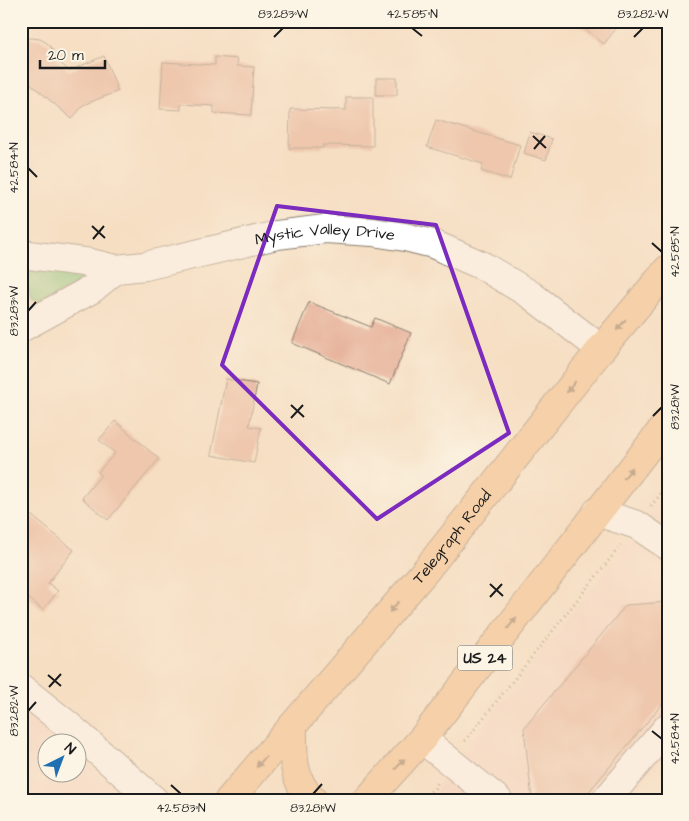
<svg xmlns="http://www.w3.org/2000/svg" width="689" height="821" viewBox="0 0 689 821" font-family="'Architects Daughter',sans-serif">
<style>
.built{fill:#f6d2c3}
.green{fill:#87c981;stroke:#52724e}
.building{fill:#e4aa92}
.lines{fill:none;stroke-linecap:round;stroke-linejoin:round}
.minor-casing{stroke:#887d6f;stroke-width:30}
.highway-casing{stroke:#887d6f;stroke-width:30}
.path{stroke:#887d6f;stroke-width:3;stroke-dasharray:1 4;stroke-linecap:butt}
.minor{stroke:#fff;stroke-width:28}
.highway{stroke:#f6be87;stroke-width:28}
.oneway{fill:#896d52}
.marked{fill:none;stroke:#7b2cbf;stroke-width:4;stroke-linejoin:round}
.ticks{fill:none;stroke:#1c1c1c;stroke-width:2}
.labels{text-anchor:middle;dominant-baseline:central;stroke-width:5;stroke-linejoin:round;paint-order:stroke}
.shield{fill:#fcf5e5;stroke:#5f5d58;stroke-width:1}
.shield-label{font-size:15px;font-weight:bold;fill:#1c1c1c}
.street-label{font-size:16px;fill:#1c1c1c;stroke:#fcf5e5}
.neatline{fill:none;stroke:#1c1c1c;stroke-width:2}
.ticks-label{font-size:12px;text-anchor:middle;fill:#1c1c1c}
</style>
<rect width="100%" height="100%" fill="#fcf5e5"/>
<filter id="ink" filterUnits="userSpaceOnUse"><feTurbulence type="fractalNoise" baseFrequency=".02" numOctaves="2"/><feDisplacementMap in="SourceGraphic" scale="10" xChannelSelector="R" yChannelSelector="G"/><feConvolveMatrix kernelMatrix="1 2 1 2 8 2 1 2 1" color-interpolation-filters="sRGB"/></filter>
<filter id="wash" filterUnits="userSpaceOnUse"><feTurbulence type="fractalNoise" baseFrequency=".0096" numOctaves="4" result="noise"/><feDisplacementMap in="SourceGraphic" scale="20" xChannelSelector="R" yChannelSelector="G"/><feGaussianBlur stdDeviation="1.12" result="paint"/><feColorMatrix in="noise" values="0 0 0 0 0 0 0 0 0 0 0 0 0 0 0 0 0 1.4 0 .05"/><feComposite in="paint" operator="in"/></filter>
<g filter="url(#wash)">
<rect width="100%" height="100%" fill="#f5dec2"/>
<g class="built">
<polygon points="668,492 668,753 627,800 425,800 435,793 441,781 472,738"/>
<polygon points="21,708 64,743 48,744 48,774 78,774 78,755 130,800 21,800"/>
</g>
<polygon class="green" points="35,266 96,272 40,305 31,300 26,275"/>
<g id="blocks">
<g class="building">
<polygon points="575,21 622,21 604,44"/>
<polygon points="32,38 40,39 47,43 52,49 56,59 69,71 104,56 118,91 83,105 72,119 31,84 21,83 21,39"/>
<polygon points="215,57 238,59 237,66 254,67 251,115 214,113 214,106 181,104 181,110 160,109 163,62 215,65"/>
<rect x="376" y="78" width="21" height="17"/>
<polygon points="346,97 373,97 373,146 323,145 323,148 289,148 290,109 346,110"/>
<polygon points="436,120 520,145 510,180 481,171 483,164 427,147"/>
<polygon points="530,132 552,139 546,160 524,153"/>
<polygon points="309,302 371,327 375,318 411,333 390,384 292,343"/>
<polygon points="226,379 257,384 249,426 261,428 254,463 211,455"/>
<polygon points="115,421 159,459 108,520 82,498 101,475 98,472 115,453 99,440"/>
<polygon points="21,507 74,550 48,583 58,591 43,610 21,592"/>
<polygon points="668,602 668,697 582,800 532,800 524,728 626,605"/>
</g>
</g>
</g>
<g filter="url(#ink)">
<use href="#blocks" fill-opacity="0" stroke="#887d6f" stroke-width="1"/>
<g class="lines">
<g class="minor-casing">
<g id="minor">
<path id="s1" d="M21,254l70,9 25,6 29,-3 132,-31 48,-6 48,3 32,5 28,7 50,22 48,29 70,54"/>
<polyline points="21,328 92,289 116,269"/>
<polyline points="597,512 637,525 668,546"/>
<polyline points="21,688 69,726 154,800"/>
<polyline points="422,739 498,800"/>
<polyline points="606,800 668,727"/>
</g>
</g>
<g class="highway-casing">
<g id="highway">
<path d="M293,725c0,28 -2,55 20,75"/>
<path id="s2" d="M229,800l197,-230 175,-221 67,-80"/>
<polyline points="367,800 422,739 668,422"/>
</g>
</g>
<g class="path">
<polyline points="651,506 668,485"/>
<polyline points="465,741 621,545"/>
<polyline points="418,800 434,789 438,782"/>
</g>
<use href="#minor" class="minor"/>
<use href="#highway" class="highway"/>
</g>
<defs><path id="oneway-solid" d="M-6-.8H1V-3.2L6.5 0L1 3.2V.8H-6Z" transform="scale(1.25)"/></defs>
<g class="oneway">
<use href="#oneway-solid" transform="translate(621 325) rotate(130)"/>
<use href="#oneway-solid" transform="translate(571 387) rotate(128)"/>
<use href="#oneway-solid" transform="translate(628 473) rotate(-52)"/>
<use href="#oneway-solid" transform="translate(394 607) rotate(130)"/>
<use href="#oneway-solid" transform="translate(512 623) rotate(-52)"/>
<use href="#oneway-solid" transform="translate(261 762) rotate(131)"/>
<use href="#oneway-solid" transform="translate(400 764) rotate(-48)"/>
</g>
</g>
<path d="M0 0H689V821H0ZM277,206l159,19 73,208 -132,86 -155,-154z" fill="#f5dec2" fill-opacity=".55" fill-rule="evenodd"/>
<path class="marked" d="M277,206l159,19 73,208 -132,86 -155,-154z"/>
<path class="ticks" d="M412,28l10,8M274,37l9,-9M634,37l9,-9M533,136l13,12M534,149l11,-13M28,168l9,9M92,226l13,12M93,239l11,-13M652,243l10,9M28,311l8,-9M291,405l13,12M653,416l9,-9M291,418l12,-13M490,584l13,12M490,597l12,-13M48,675l13,11M49,687l12,-13M28,711l8,-9M652,731l10,8M171,785l10,9M313,794l9,-10"/>
<g class="labels">
<rect class="shield" x="457.5" y="645.5" width="55" height="25" rx="4"/>
<g class="shield-label">
<text x="485" y="658">US 24</text>
</g>
<g class="street-label">
<text stroke="none"><textPath href="#s1" startOffset="309">Mystic Valley Drive</textPath></text>
<text stroke="none"><textPath href="#s2" startOffset="345">Telegraph Road</textPath></text>
</g>
</g>
<rect width="689" height="821" fill="none" stroke="#fcf5e5" stroke-width="55"/>
<g transform="translate(62 758) rotate(42)"><circle r="24" fill="#fcf5e5" stroke="#a29e95"/>
<path d="M0-4L9 19L0 12L-9 19Z" fill="#1f6fb2"/>
<text y="-8" font-size="14" font-weight="bold" text-anchor="middle" fill="#1c1c1c">N</text>
</g>
<path d="M40 60v8h65v-8" fill="none" stroke="#1c1c1c" stroke-width="2.5"/>
<text x="48" y="60" font-size="15" fill="#1c1c1c" stroke="#fcf5e5" stroke-width="4" paint-order="stroke">20 m</text>
<rect x="28" y="28" width="634" height="766" class="neatline"/>
<g class="ticks-label">
<text x="283" y="18">83.283°W</text>
<text x="412" y="18">42.585°N</text>
<text x="643" y="18">83.282°W</text>
<text transform="translate(14 168) rotate(-90)" y="4">42.584°N</text>
<text transform="translate(675 252) rotate(-90)" y="4">42.585°N</text>
<text transform="translate(14 311) rotate(-90)" y="4">83.283°W</text>
<text transform="translate(675 407) rotate(-90)" y="4">83.281°W</text>
<text transform="translate(14 711) rotate(-90)" y="4">83.282°W</text>
<text transform="translate(675 739) rotate(-90)" y="4">42.584°N</text>
<text x="181" y="812">42.583°N</text>
<text x="313" y="812">83.281°W</text>
</g>
</svg>
